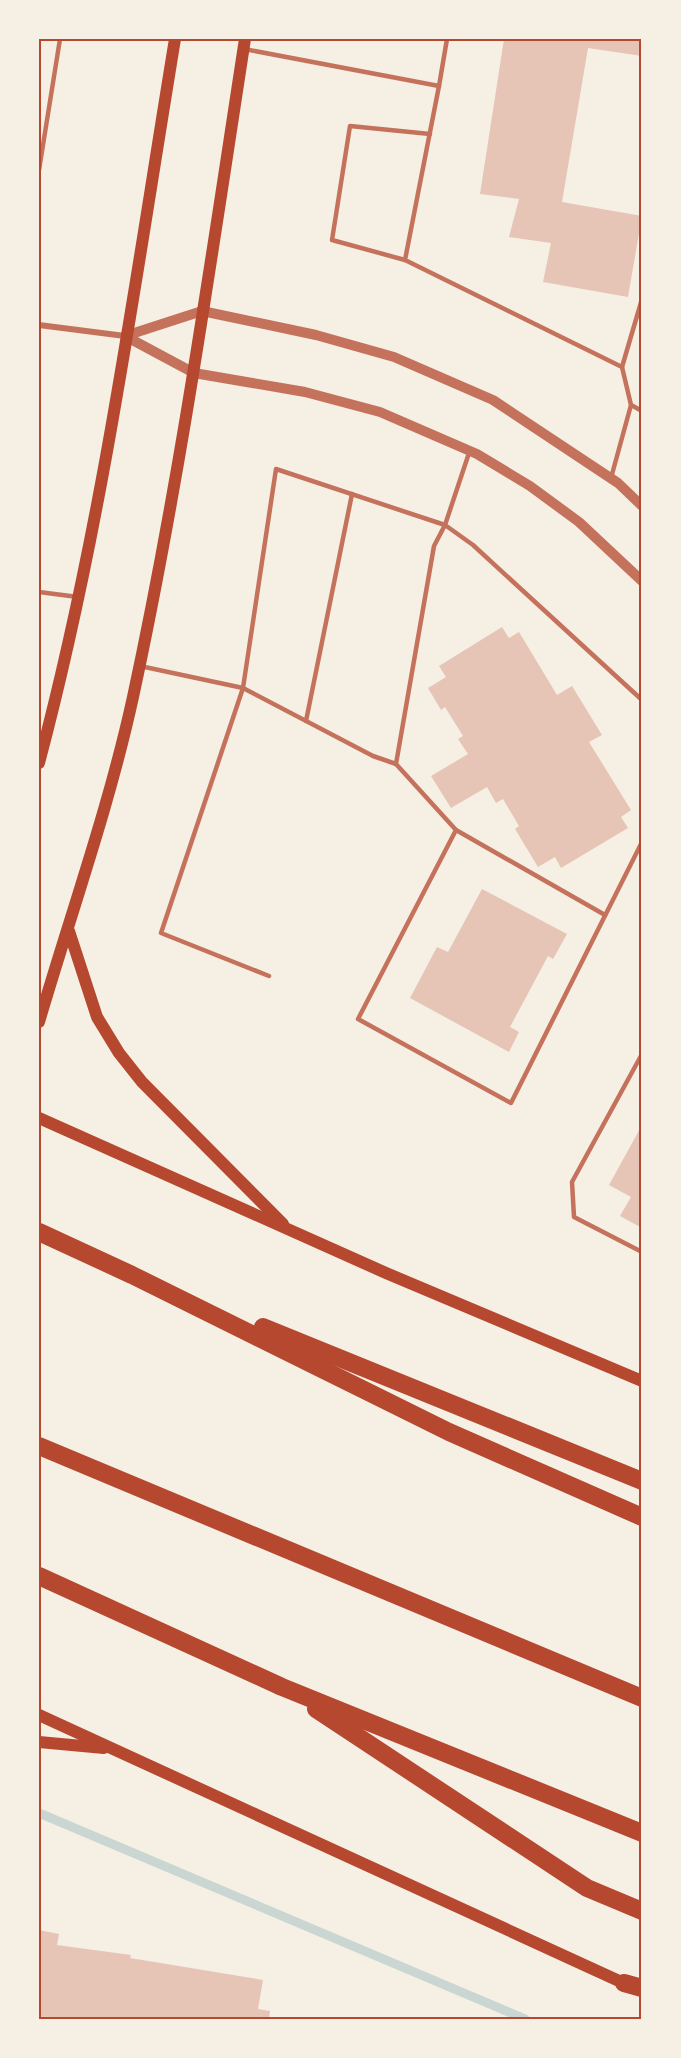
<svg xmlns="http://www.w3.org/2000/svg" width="681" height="2058" viewBox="0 0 681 2058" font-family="Merriweather,serif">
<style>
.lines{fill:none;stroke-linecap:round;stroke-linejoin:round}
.stream{stroke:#c9d6d2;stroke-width:9}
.building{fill:#e6c5b7}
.service{stroke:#c5725c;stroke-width:4.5}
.minor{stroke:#c5725c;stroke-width:6}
.tertiary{stroke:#c5725c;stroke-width:10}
.secondary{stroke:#b5482f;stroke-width:12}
.motorway{stroke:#b5482f;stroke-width:18}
.neatline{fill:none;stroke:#b5482f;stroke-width:2}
</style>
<rect width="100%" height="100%" fill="#f6efe4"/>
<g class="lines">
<polyline class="stream" points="39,1813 525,2019"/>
</g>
<g class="building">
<polygon points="504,39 642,39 642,56 588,48 562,202 642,216 628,297 543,282 551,243 509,237 519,199 480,194"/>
<polygon points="502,627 509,638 519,632 557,695 572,686 602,735 589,742 631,810 621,817 628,828 561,868 555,857 538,867 515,829 519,826 503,799 496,803 487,787 451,808 431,776 468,754 458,739 463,736 445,707 441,710 428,688 446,677 439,666"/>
<polygon points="482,889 567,934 553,959 548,956 510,1027 519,1032 509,1052 410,998 437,947 448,952"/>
<polygon points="642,1125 642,1228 620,1216 631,1197 609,1185"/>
<polygon points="39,1930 59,1934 57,1945 131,1955 130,1958 263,1980 258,2009 270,2011 269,2019 39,2019"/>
</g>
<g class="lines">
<g class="service">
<polyline points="244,49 439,86 447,39"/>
<polyline points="439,86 405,260 622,367 631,405 611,478"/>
<polyline points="39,170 60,39"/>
<polyline points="405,260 332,240 350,126 430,134"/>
<polyline points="622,367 642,299"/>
<polyline points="631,405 642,411"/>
<polyline points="470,450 445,525 434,546 396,764 456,830 358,1019 511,1103 642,842"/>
<polyline points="39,592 78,597"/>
<polyline points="140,666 243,688 373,756 396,764"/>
<polyline points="306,721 352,494"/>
<polyline points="456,830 605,915"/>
<polyline points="269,976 161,933 243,688 276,469 445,525 473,545 642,700"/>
<polyline points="642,1054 572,1182 574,1217 642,1252"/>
</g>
<polyline class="minor" points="39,325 125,336"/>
<g class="tertiary">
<polyline points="125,336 194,373 305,392 380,412 477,454 530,486 579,522 642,581"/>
<polyline points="125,336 202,311 316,335 394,357 493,400 618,483 642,506"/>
</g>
<g class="secondary">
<path d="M39,763c63,-237 96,-482 136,-724"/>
<polyline points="69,931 97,1017 119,1053 142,1082 283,1224"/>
<path d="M39,1022c32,-109 70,-215 94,-325 47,-218 78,-438 112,-658"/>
<polyline points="39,1118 386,1273 642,1381"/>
<polyline points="39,1715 630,1986"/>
<polyline points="39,1742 104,1748"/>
</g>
<g class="motorway">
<polyline points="39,1232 132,1275 449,1432 642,1517"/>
<polyline points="263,1327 642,1481"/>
<polyline points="39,1446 642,1698"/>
<polyline points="39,1576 282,1687 642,1833"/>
<polyline points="316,1709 587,1888 642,1911"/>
<polyline points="624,1983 642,1988"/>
</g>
</g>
<rect width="681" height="2058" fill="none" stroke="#f6efe4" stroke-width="81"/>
<rect x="40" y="40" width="600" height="1978" class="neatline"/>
</svg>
